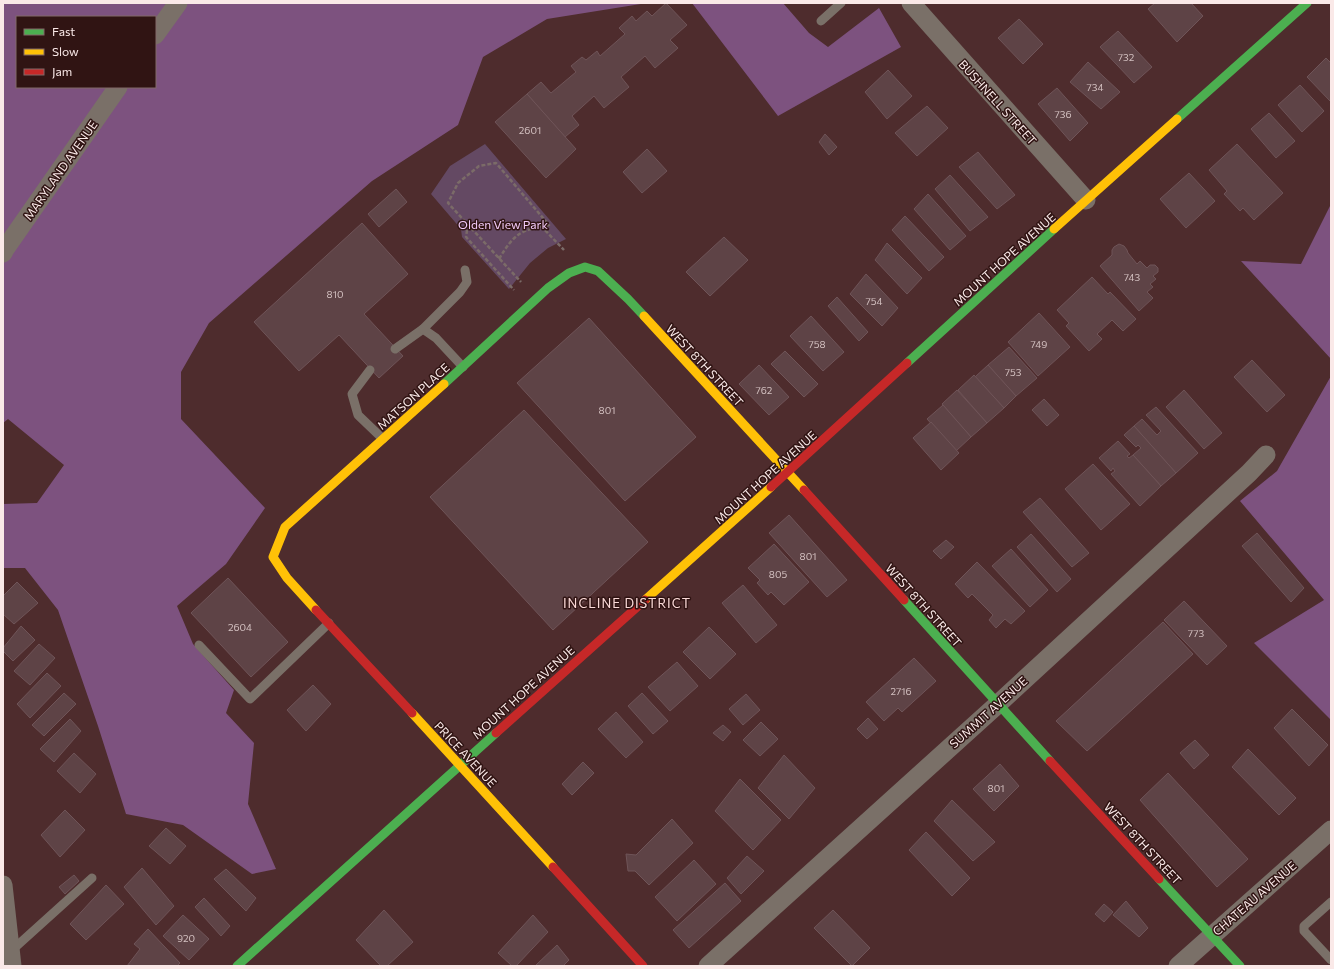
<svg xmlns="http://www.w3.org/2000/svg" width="1334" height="969" viewBox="0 0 1334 969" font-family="Commissioner,sans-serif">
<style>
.green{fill:#644963}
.forest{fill:#7d527f;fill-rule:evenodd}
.building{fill:#5e4346;stroke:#6f5458}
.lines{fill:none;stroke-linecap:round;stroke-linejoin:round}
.path{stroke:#7b6b68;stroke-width:2.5;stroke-dasharray:4 2;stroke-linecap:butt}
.lane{stroke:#7a7068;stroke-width:9}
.street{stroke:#7a7068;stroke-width:19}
.fast{stroke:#4caf50;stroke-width:9}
.slow{stroke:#ffc107;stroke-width:9}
.jam{stroke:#c62828;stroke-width:9}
.labels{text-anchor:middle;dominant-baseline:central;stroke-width:3;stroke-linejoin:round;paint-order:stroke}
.number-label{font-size:10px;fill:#d3c0c0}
.street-label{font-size:12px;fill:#fae9e8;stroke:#301413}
.park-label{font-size:12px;fill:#f4ccfa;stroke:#301413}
.neighbourhood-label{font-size:13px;letter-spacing:1px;fill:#fbdad8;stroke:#301413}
</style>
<rect width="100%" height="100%" fill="#4e2c2d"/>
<polygon class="green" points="485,144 566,239 548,248 530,263 509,289 462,237 461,229 431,194 450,166"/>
<g class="forest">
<path d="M3,3h644l-100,16 -64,38 -25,68 -86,56 -163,142 -28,49v47l84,89 -39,56 -49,42 16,38 41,46 -8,23 28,30 -6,61 28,65 -24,5 -69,-49 -57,-11 -28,-88 -40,-116 -33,-42h-22v-64l34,-1 27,-38 -56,-46 -5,4zM17,17h138v70h-138z"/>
<polygon points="692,3 783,3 809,33 828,47 879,8 901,47 778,116"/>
<polygon points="1331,204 1331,359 1241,261 1301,264"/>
<polygon points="1331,376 1331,720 1254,643 1324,600 1240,501 1277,471"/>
</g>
<g class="building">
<polygon points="666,3 687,25 670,40 678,48 655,68 645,56 621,77 629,87 604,108 594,96 572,116 579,125 565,137 527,94 541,82 551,93 576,72 571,66 582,57 586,60 597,51 600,56 625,34 619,28 632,16 636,21 647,11 652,16"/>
<polygon points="1155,3 1191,3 1203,16 1177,42 1148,9"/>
<polygon points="1019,19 1043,44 1023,64 998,38"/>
<polygon points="1118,31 1152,67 1134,83 1100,47"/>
<polygon points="1326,58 1331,63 1331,102 1307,77"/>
<polygon points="1088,62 1120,92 1101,109 1070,82"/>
<polygon points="888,70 912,96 887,119 865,92"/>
<polygon points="1300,85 1324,111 1302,132 1278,105"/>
<polygon points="1057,88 1088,123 1070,141 1038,104"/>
<polygon points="527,94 576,149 546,178 495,122"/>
<polygon points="927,106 948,128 917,156 895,133"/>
<polygon points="1269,113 1295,141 1276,158 1251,129"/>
<polygon points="825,134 837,147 829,155 819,142"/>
<polygon points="1237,144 1283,193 1254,220 1243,208 1240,211 1224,194 1227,191 1209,170"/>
<polygon points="647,149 667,171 642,193 623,172"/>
<polygon points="978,152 1015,195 997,209 959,167"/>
<polygon points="1189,173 1215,201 1186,228 1160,199"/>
<polygon points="950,175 988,217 970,231 935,189"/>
<polygon points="396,189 407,202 379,227 368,214"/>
<polygon points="928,194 966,236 950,250 914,209"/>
<polygon points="905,216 944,257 929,271 892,230"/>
<polygon points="362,223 408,274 364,314 403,356 379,378 339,335 299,371 254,322"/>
<polygon points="724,237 748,260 710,296 686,272"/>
<polygon points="887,243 922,278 907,294 875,260"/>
<polygon points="1119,244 1124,246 1127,250 1128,253 1137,264 1140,261 1147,268 1150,265 1155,265 1158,268 1158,272 1153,276 1156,279 1150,284 1153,287 1147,292 1153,298 1139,311 1100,266 1112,255 1112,250 1114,247"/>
<polygon points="866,274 898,308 882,326 850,294"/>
<polygon points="1092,277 1108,294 1110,292 1136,319 1123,331 1112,320 1097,334 1102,339 1089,351 1066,326 1069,323 1057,310"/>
<polygon points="837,297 868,332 859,341 828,306"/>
<polygon points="1039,313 1070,347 1038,376 1008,342"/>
<polygon points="811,316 844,352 823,371 790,336"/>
<polygon points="589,318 696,437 625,501 517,383"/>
<polygon points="1009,347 1037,378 1016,396 988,365"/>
<polygon points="785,351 818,384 804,397 771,364"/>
<polygon points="1252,360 1285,395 1267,412 1234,377"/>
<polygon points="759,365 789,397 769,415 739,384"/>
<polygon points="988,365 1016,396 1004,408 975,377"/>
<polygon points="974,375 1004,408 987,423 958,390"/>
<polygon points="957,390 987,423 971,437 942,404"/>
<polygon points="1184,390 1222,433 1204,449 1166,407"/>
<polygon points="1044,399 1059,415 1047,426 1032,410"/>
<polygon points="943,405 971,437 956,451 927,419"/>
<polygon points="1156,407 1198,453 1176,473 1134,426 1142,419 1157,435 1161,431 1146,415"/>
<polygon points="524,410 648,542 553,630 430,497"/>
<polygon points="931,422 959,453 941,470 913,438"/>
<polygon points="1134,426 1176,473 1161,486 1133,455 1141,448 1138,445 1136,447 1124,435"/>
<polygon points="1118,441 1130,454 1127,456 1129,458 1133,455 1161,486 1140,506 1111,474 1115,471 1113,468 1111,471 1099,458"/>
<polygon points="1093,464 1130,504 1101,530 1065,489"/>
<polygon points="1040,498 1089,553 1072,567 1023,512"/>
<polygon points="789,515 847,580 827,597 769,533"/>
<polygon points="1257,533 1304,588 1291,602 1242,546"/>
<polygon points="1031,534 1071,579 1057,592 1017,547"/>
<polygon points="946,540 954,547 941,559 933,551"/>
<polygon points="774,544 809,582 784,605 771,592 768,595 757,583 760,580 748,568"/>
<polygon points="1011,549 1048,590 1030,607 992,566"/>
<polygon points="977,562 1025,611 1011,624 1005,619 996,628 989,620 993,615 972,594 968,598 955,584"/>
<polygon points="228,578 288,642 251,677 191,613"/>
<polygon points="17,582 38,603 14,624 3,614 3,596"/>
<polygon points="743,585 777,625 756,643 722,603"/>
<polygon points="1184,601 1227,646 1207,665 1164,620"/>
<polygon points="1163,622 1193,654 1087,751 1056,721"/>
<polygon points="21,626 35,640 13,661 3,651 3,648"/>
<polygon points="709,627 736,654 710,679 683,652"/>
<polygon points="39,644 55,658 30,685 14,671"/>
<polygon points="914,658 936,681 902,712 898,708 884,721 866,702"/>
<polygon points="677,662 698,686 670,711 648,687"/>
<polygon points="47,673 61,686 30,718 17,704"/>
<polygon points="313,685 331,704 306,731 287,710"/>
<polygon points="64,693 76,704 44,736 32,725"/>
<polygon points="642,693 668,721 653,734 628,706"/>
<polygon points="746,694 760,710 743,725 729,709"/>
<polygon points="1292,709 1328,745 1309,766 1274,728"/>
<polygon points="616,712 643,742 626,758 598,729"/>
<polygon points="868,718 878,729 867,739 857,729"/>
<polygon points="70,719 81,731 54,762 40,749"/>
<polygon points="761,722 778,739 760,756 743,740"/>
<polygon points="723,725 731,732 723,741 713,733"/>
<polygon points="1195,740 1209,755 1194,769 1180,753"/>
<polygon points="1248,749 1296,798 1279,815 1232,767"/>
<polygon points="74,753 96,774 80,793 57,771"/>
<polygon points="784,755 815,788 789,819 758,788"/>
<polygon points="583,762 594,773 572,795 562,784"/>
<polygon points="1000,764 1019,786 994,811 973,789"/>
<polygon points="1168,773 1248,859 1217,887 1140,800"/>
<polygon points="740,779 781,820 753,850 715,811"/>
<polygon points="952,800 995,842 973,861 934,821"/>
<polygon points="65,810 85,830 60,857 41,835"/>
<polygon points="672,819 693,843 649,885 635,871 628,871 626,854 636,855"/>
<polygon points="166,828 186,846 170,864 149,846"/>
<polygon points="926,832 970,878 952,896 909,850"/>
<polygon points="747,856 764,871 741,894 727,878"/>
<polygon points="694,860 716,884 677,921 655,897"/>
<polygon points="142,868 174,906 156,925 124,887"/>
<polygon points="226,869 256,898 246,911 214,879"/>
<polygon points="74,875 79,881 65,894 59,887"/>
<polygon points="725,883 741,901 689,948 673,930"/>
<polygon points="106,885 124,904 86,940 70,924"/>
<polygon points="204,898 230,926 221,936 195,907"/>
<polygon points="1126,901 1148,928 1139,937 1113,915"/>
<polygon points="1104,904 1113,912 1104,922 1095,914"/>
<polygon points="384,910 413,942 387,966 381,966 356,940"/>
<polygon points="833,910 870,948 852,966 814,928"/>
<polygon points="183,915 209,939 189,960 163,936"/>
<polygon points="533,915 548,932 516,966 512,966 498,953"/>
<polygon points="148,929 180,963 177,966 127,966 140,949 134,944"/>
<polygon points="557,945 569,960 563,966 535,966"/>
</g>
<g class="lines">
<g class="path">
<polyline points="468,224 466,237 514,290"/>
<polyline points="541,226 564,250"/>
<path d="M499,259c15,-25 21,-29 50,-34l-53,-62 -17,3 -21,17 -10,20 73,79"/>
</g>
<g class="lane">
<polyline points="821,21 841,3"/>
<polyline points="395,349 423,329"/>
<polyline points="463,367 436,338 423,329 460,292 467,282 465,270"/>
<polyline points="370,370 352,394 358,415 383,439"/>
<polyline points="199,645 250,699 329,623"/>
<polyline points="1331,902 1304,926 1304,931 1331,960"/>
<polyline points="10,952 92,878"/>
</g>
<g class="street">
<polyline points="911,3 1086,200"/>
<polyline points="155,35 178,3"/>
<polyline points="3,253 5,249 118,87"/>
<polyline points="3,885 12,966"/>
<polyline points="708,966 998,704 1249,473 1266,455"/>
<polyline points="1178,966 1331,830"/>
</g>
<g class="fast">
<polyline points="1177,119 1307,3"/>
<polyline points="907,363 1054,229"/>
<polyline points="444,384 548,288 569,273 585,267 598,271 628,299 644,316"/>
<polyline points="904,600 1050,761"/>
<polyline points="1159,879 1240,966"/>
<polyline points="237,966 496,733"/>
</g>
<g class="slow">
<polyline points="1054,229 1177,119"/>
<polyline points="644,316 804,490"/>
<polyline points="645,600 771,487"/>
<polyline points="316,610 287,578 273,557 285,527 444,384"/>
<polyline points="412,713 553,867"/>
</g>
<g class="jam">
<polyline points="771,487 907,363"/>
<polyline points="804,490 904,600"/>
<polyline points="316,610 412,713"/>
<polyline points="496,733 645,600"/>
<polyline points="1050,761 1159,879"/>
<polyline points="553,867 643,966"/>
</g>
</g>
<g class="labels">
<g class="number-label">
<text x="1126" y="57">732</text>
<text x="1095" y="87">734</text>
<text x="1063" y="114">736</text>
<text x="530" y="130">2601</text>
<text x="1132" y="277">743</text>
<text x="335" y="294">810</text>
<text x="874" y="301">754</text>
<text x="817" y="344">758</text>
<text x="1039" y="344">749</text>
<text x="1013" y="372">753</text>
<text x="764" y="390">762</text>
<text x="607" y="410">801</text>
<text x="808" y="556">801</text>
<text x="778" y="574">805</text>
<text x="240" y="627">2604</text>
<text x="1196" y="633">773</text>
<text x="901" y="691">2716</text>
<text x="996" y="788">801</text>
<text x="186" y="938">920</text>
</g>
<g class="street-label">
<text transform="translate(998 102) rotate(48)">BUSHNELL STREET</text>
<text transform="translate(60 170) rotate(-55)">MARYLAND AVENUE</text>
<text transform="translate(1004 259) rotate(-42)">MOUNT HOPE AVENUE</text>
<text transform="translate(705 365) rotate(47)">WEST 8TH STREET</text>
<text transform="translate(413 396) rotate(-42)">MATSON PLACE</text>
<text transform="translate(765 477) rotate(-42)">MOUNT HOPE AVENUE</text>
<text transform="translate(924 605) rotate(48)">WEST 8TH STREET</text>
<text transform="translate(523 692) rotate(-42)">MOUNT HOPE AVENUE</text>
<text transform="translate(988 712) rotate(-42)">SUMMIT AVENUE</text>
<text transform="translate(466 754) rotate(47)">PRICE AVENUE</text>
<text transform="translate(1143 843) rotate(47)">WEST 8TH STREET</text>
<text transform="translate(1254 898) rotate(-41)">CHATEAU AVENUE</text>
</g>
<g class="park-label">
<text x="503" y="224">Olden View Park</text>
</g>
<g class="neighbourhood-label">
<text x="627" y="603">INCLINE DISTRICT</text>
</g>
</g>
<rect width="1334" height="969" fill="none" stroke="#fae9e8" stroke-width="8"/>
<rect x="16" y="16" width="140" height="72" fill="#301413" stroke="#816968"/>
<rect x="24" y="29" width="20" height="6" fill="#4caf50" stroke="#816968"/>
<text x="52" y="36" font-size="12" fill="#fae9e8">Fast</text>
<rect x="24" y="49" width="20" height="6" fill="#ffc107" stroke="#816968"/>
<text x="52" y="56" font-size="12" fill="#fae9e8">Slow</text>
<rect x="24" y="69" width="20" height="6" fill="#c62828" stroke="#816968"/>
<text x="52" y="76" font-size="12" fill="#fae9e8">Jam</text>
</svg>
